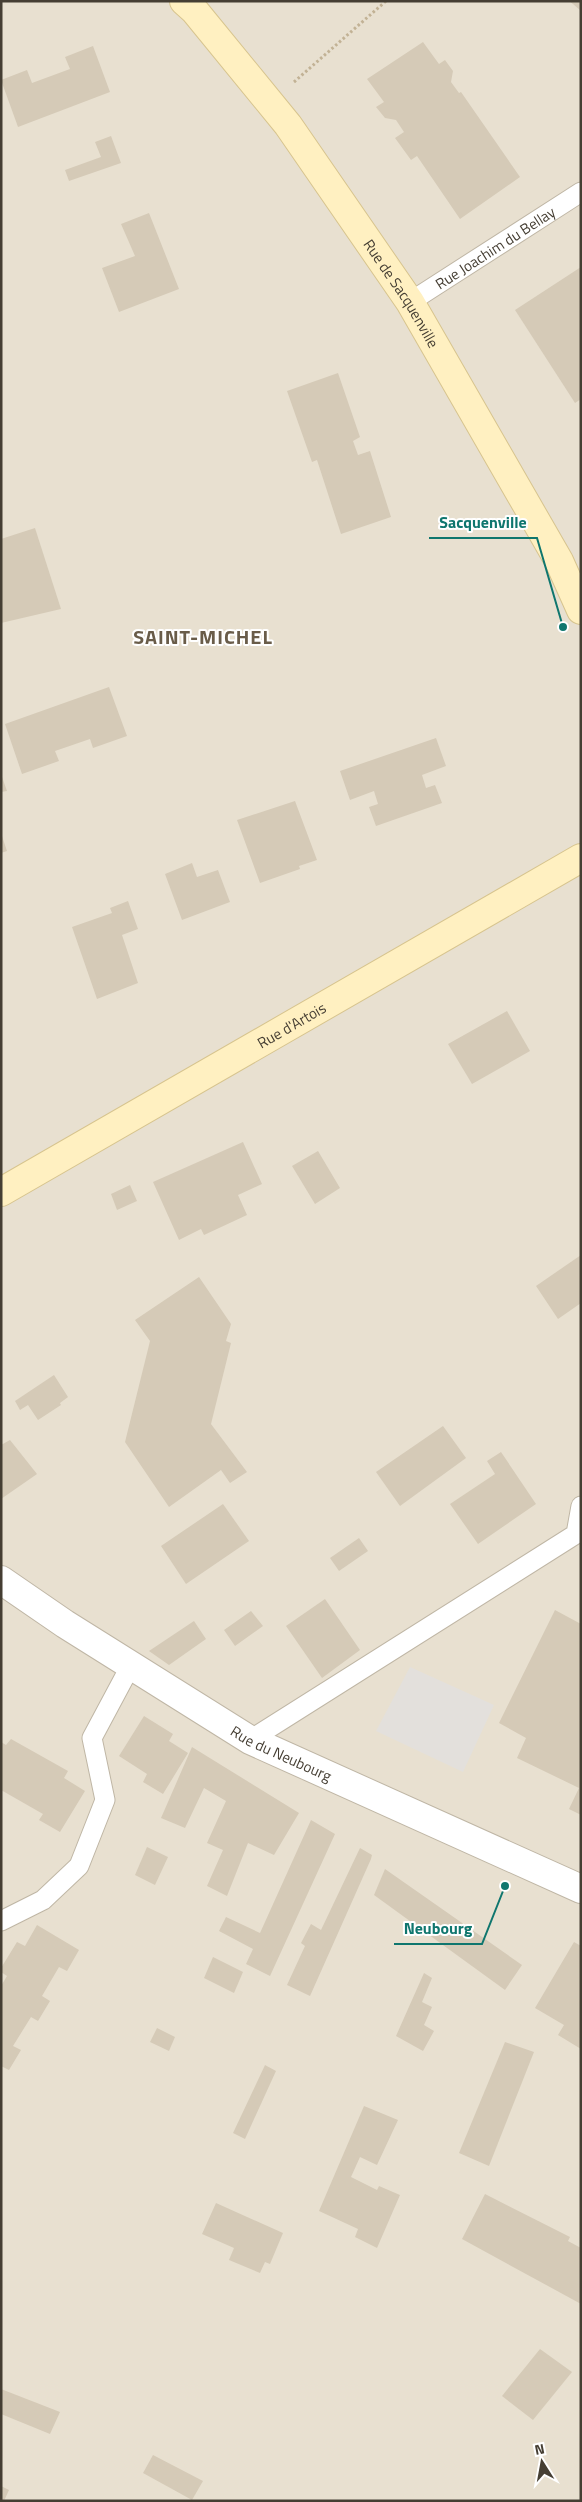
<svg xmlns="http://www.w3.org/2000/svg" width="582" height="2502" viewBox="0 0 582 2502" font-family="'Titillium Web',sans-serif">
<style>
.residential{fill:#e8e0d0}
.parking{fill:#e3e0dc}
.building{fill:#d5cab7}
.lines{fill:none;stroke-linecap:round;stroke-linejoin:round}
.lane-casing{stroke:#bfb6a5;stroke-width:21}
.street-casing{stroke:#bfb6a5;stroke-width:30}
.secondary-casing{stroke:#d7c48e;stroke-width:30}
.path{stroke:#c2b295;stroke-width:3;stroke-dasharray:2.5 2.5;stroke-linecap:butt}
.lane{stroke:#fff;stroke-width:19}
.street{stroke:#fff;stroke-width:28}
.secondary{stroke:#fff0c1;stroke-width:28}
.labels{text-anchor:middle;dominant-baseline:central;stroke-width:4;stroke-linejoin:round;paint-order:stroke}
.street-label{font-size:15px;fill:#453e33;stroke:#fff}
.district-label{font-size:20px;font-weight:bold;letter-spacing:1px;fill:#695c49;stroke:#fff}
.leader{fill:none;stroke:#0f766e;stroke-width:2}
.callout-dot{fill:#0f766e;stroke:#fff;stroke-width:2}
.callout-label{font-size:16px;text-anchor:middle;font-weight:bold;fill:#0f766e;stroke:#fff;stroke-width:4;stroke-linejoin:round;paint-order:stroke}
</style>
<rect width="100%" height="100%" fill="#f3eee3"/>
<rect class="residential" x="1" y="1" width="580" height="2500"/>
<polygon class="parking" points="410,1667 494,1705 463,1772 376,1731"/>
<g class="building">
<polygon points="569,1 581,1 581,11 573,4"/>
<polygon points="423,42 439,64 445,60 453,71 451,82 459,93 461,92 520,177 460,219 417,156 411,160 395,138 404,132 396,120 385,118 376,107 384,102 367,79"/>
<polygon points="93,46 110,92 18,127 1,80 27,70 32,83 70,69 65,57"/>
<polygon points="111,136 121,163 69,181 65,170 101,157 95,142"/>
<polygon points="149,213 179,289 119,312 102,268 135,256 121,224"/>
<polygon points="581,267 581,399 575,403 515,310"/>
<polygon points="338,373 360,437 353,441 358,455 370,451 391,517 341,534 317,460 312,462 287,391"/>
<polygon points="35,528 61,609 1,623 1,539"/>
<polygon points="109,687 127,736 93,748 90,739 55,751 59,761 22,774 5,724"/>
<polygon points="436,738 446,766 422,775 426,788 435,785 442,803 376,826 369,807 378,804 374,791 350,800 340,771"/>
<polygon points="1,774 7,791 1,792"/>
<polygon points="295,801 317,860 299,866 300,869 260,883 237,820"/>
<polygon points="1,833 7,851 1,853"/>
<polygon points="192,863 197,877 218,870 230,902 182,920 165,874"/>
<polygon points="128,901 138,929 122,935 138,983 97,999 72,927 112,913 110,908"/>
<polygon points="507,1011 530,1051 472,1084 448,1044"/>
<polygon points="243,1142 262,1184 238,1195 247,1215 204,1235 201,1229 179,1240 153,1182"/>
<polygon points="318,1151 340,1188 315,1204 292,1166"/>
<polygon points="130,1185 137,1201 117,1210 111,1194"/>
<polygon points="581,1255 581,1303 558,1319 536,1286"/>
<polygon points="199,1277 231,1324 226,1341 231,1343 211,1424 247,1472 230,1483 221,1470 169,1507 125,1442 150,1341 135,1320"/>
<polygon points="54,1375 68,1397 60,1403 61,1405 38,1420 28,1405 20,1410 15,1401"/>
<polygon points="443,1426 466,1458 400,1506 376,1472"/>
<polygon points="10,1440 37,1474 1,1499 1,1445"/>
<polygon points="501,1452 536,1504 478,1544 450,1504 495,1474 487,1461"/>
<polygon points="223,1504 249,1541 186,1584 161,1546"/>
<polygon points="359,1538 368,1551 339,1571 330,1558"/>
<polygon points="325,1599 360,1650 322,1678 286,1626"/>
<polygon points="555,1610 581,1624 581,1815 569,1809 579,1788 517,1758 526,1738 499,1723"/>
<polygon points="251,1611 263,1626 235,1646 224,1630"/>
<polygon points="194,1621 206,1639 169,1665 149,1651"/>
<polygon points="144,1716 173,1734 169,1741 188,1753 163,1794 143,1782 147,1774 119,1756"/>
<polygon points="11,1739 68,1771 64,1778 85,1791 60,1832 39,1820 43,1814 1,1790 1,1742 6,1745"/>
<polygon points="192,1747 299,1813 274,1855 248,1843 227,1896 207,1886 223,1850 207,1843 226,1801 204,1788 185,1828 161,1818"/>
<polygon points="311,1820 335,1834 270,1976 246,1964 253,1949 219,1931 226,1917 260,1933"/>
<polygon points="147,1847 168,1857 155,1885 135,1875"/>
<polygon points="360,1848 372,1855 371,1859 310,1996 287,1985 305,1946 301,1943 311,1924 321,1930"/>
<polygon points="385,1869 522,1965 505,1990 374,1895"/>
<polygon points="37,1925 79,1950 67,1971 59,1967 42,1996 50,2001 38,2021 31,2017 13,2046 21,2050 9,2070 1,2066 1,1986 7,1976 1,1972 1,1968 17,1942 25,1946"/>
<polygon points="574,1942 581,1946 581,2049 558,2035 564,2025 535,2008"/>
<polygon points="213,1957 243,1972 234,1993 204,1978"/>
<polygon points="424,1973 432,1978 422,2002 432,2007 424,2025 434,2031 423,2051 396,2036"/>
<polygon points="157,2028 175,2037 169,2051 150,2042"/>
<polygon points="505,2042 534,2052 489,2166 459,2153"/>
<polygon points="265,2065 276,2071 245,2139 233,2133"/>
<polygon points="364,2106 398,2120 377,2165 360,2157 351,2177 377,2190 379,2186 400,2195 377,2248 355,2237 358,2229 319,2211"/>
<polygon points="485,2194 570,2237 568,2241 581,2248 581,2304 462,2239"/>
<polygon points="216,2203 283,2233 270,2264 265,2262 260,2273 229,2260 234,2248 202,2234"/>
<polygon points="540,2349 572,2372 533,2420 502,2396"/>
<polygon points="1,2389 60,2412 50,2434 1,2414"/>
<polygon points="153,2455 203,2481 192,2500 143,2473"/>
<polygon points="1,2486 9,2490 4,2501 1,2501"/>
</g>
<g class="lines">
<g class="lane-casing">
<g id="lane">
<path id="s1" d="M410,302l171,-110"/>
<polyline points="250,1740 576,1534 581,1506"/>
<polyline points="1,1921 43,1900 79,1866 105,1800 92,1738 131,1665"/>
</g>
</g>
<g class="street-casing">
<g id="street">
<path id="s2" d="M1,1580l64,44 185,116 331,149"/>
</g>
</g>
<g class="secondary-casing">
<g id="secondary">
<path id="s3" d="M184,1l10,9 94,115 122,177 149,259 22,49"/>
<path id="s4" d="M1,1192l580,-334"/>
</g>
</g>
<polyline class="path" points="294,82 386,1"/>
<use href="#lane" class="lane"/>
<use href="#street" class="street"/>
<use href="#secondary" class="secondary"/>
</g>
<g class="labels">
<g class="street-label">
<text stroke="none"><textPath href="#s1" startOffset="101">Rue Joachim du Bellay</textPath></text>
<text stroke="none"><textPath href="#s3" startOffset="365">Rue de Sacquenville</textPath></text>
<text stroke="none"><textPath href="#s4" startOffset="335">Rue d'Artois</textPath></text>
<text stroke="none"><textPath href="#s2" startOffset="330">Rue du Neubourg</textPath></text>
</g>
<g class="district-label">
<text x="203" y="636">SAINT-MICHEL</text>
</g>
</g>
<path class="leader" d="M563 627L537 538H429M505 1886L482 1944H394"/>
<g class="callout-dot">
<circle cx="563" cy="627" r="5"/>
<circle cx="505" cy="1886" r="5"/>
</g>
<g class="callout-label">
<text x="483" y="528">Sacquenville</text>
<text x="438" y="1934">Neubourg</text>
</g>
<rect width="582" height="2502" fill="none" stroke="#453e33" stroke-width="5"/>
<g transform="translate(542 2462) rotate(349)" stroke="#ffffff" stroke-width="4" paint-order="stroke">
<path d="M0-4L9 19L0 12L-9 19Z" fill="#453e33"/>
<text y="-8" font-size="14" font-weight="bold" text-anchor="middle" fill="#453e33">N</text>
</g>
</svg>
